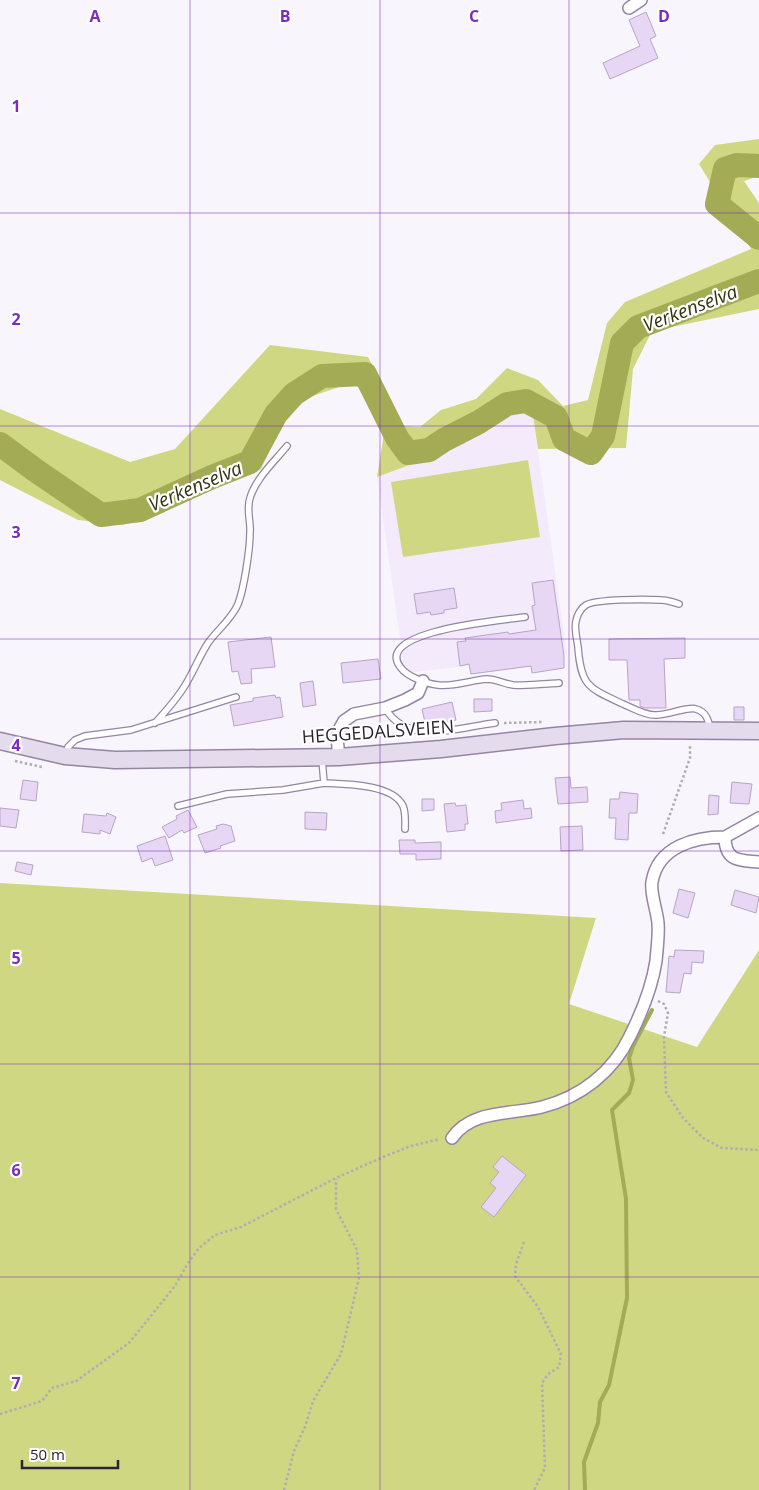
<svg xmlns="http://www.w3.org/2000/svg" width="759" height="1490" viewBox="0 0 759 1490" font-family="'Open Sans',sans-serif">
<rect width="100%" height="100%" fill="#f9f5fc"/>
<path fill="#f3eafb" d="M505,401l27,8 35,246 -162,18 -28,-196 62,-23 45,-32z"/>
<path fill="#d0d783" d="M759,139v37l-15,5 15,22v106l-107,22 -19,38 -7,79 -88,1 -6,-40 -28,-8 -20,21 -45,32 -62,23 8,-50 -28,-46 -65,22 -31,66 -138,56 -45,-5 -78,-40v-71l130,53 45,-13 95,-104 98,12 34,69 18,1 21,-17 35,-11 31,-31 31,12 25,26 25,-6 19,-77 18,-21 126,-53 -52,-85 16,-19z
M528,460l12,77 -137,20 -12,-75z
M0,883l596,35 -27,86 128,43 62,-97v540h-759z"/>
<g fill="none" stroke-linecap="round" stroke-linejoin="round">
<path stroke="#a4ab55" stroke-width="4" d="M585,1490l-1,-28 14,-39 2,-21 9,-17 18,-87 -1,-99 -14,-89 17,-17 4,-13 -4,-22 4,-12 19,-36"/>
<path stroke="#a4ab55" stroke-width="24" d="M759,166l-22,-1 -12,4 -8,35 42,34
M0,444l35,26 66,45 39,-5 72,-33 38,-15 26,-48 18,-20 28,-18 43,-2 32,64 11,15 21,-3 15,-10 35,-18 28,-18 19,-3 30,16 8,22 27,14 12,-17 19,-93 16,-16 121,-46"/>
</g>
<path fill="#e7d7f5" stroke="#b6a5c5" d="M646,12l10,24 -6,3 8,19 -48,21 -7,-16 37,-17 -11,-26z
M553,580l11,76v12l-32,5 -1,-7 -60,8 -2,-10 -9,2 -3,-24 9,-1 -1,-3 43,-6 1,2 27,-4 -4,-24 3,-1 -3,-22z
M454,588l3,20 -13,2v3l-13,2 -1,-3 -13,2 -3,-20z
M271,637l4,30 -24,2 1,14 -11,1 -3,-13 -6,1 -4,-30z
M685,638v20l-21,1 2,49h-21l-5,-2v-6h-11l-2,-40h-18v-21z
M378,659l3,20 -38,4 -2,-20z
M313,681l3,24 -13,2 -3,-24z
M275,695l1,3 4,-1 3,20 -49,9 -4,-21 23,-4v-3z
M474,699h18v12l-18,1z
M452,702l4,18 -30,7 -4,-18z
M734,707h10v13h-10z
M570,777l1,11 16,-1 1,15 -30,2 -3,-26z
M23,780l15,2 -2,19 -16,-2z
M732,782l20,2 -3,20 -19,-1z
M620,792l18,2 -1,19h-8l-1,27 -13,-1 1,-21h-7l1,-19h9z
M709,795l10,1 -1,18 -10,1z
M422,799h12v11l-12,1z
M523,800l1,9 7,-1 1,10 -36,5 -1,-12 7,-1 -1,-7z
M455,803l1,3 10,-1 2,19h-3v6l-18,2 -3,-28z
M0,808l19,2 -3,18 -16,-2z
M188,810l9,17 -13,6 -2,-3 -13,8 -7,-11 15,-8 -1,-3z
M305,812l22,1 -1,17 -21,-1z
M107,813l9,4 -6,17 -10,-4v4l-18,-2 2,-18 22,2z
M223,824l8,2 4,15 -15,5 1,2 -16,5 -7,-18 19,-6 -1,-3z
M582,826l1,24 -22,1 -1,-24z
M165,836l8,24 -18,6 -3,-8 -10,4 -5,-16z
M399,840h16v3l26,-1v17l-25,1v-6h-16z
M17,862l16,3 -2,10 -16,-4z
M679,889l16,4 -7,25 -15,-5z
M735,890l24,7 -3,16 -25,-8z
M675,950l29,1 -1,12 -11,-1 -1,12 -7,-1 -4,20 -14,-1 3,-36 5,1z
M502,1156l24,19 -32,42 -13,-10 15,-19 -6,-5 9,-11 -6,-5z"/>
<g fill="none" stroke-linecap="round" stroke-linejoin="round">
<defs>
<path id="lane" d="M679,604c-6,-2 -12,-4 -18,-4 -13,-1 -66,-1 -75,5 -5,3 -9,10 -10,16 -2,7 1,18 2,26 3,40 11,41 45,57 10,4 21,11 32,11 11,1 33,-9 41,-6 10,3 12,10 14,19
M525,617c-18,3 -155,13 -124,51 7,9 26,16 37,17 16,2 33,-5 49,-6 9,0 18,5 26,6 15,1 31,-1 46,-2
M385,708c23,39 74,19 110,15
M155,723c11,-12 21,-23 29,-36 9,-14 15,-30 24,-44 9,-13 24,-24 30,-39 6,-15 12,-55 12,-72 1,-10 -4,-23 0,-34 6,-20 24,-36 37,-52
M66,754l2,-7 7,-7 10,-4 46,-6 105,-33
M324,783c21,1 69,1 79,23 3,7 2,16 2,23
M178,806l49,-12 56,-4 41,-7 -2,-24"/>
<path id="street" d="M629,8l12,-8
M339,757l-2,-19 2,-8 5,-9 10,-7 31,-6 20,-8 13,-7 5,-12
M759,818l-34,19c0,25 15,23 34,25
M452,1138c20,-29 59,-23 90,-31 39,-10 71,-35 88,-71 12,-24 22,-49 26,-75 1,-12 3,-26 2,-38 -1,-12 -8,-30 -6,-41 6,-36 43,-45 73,-45"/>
<path id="secondary" d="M0,741l65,15 50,4 224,-3 102,-8 114,-13 69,-6 135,1"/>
</defs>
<use href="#lane" stroke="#9585a4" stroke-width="8"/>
<use href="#street" stroke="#9585a4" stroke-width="14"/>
<use href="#secondary" stroke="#9585a4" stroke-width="19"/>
<path stroke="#b0acb4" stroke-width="2.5" stroke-dasharray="2.5 2.5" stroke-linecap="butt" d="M504,723l39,-1
M15,761l27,6
M663,834l27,-76v-13
M658,1001l6,3 4,9 -4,24 2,55 17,26 20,20 19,10 37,2
M524,1242l-8,22 -1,12 23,31 23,47 -2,13 -11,7 -6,9 3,85 -11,22
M0,1414l42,-13 10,-13 24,-7 53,-38 46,-57 13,-23 11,-15 16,-13 26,-8 95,-49 47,-21 28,-11 29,-7
M284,1490l10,-39 11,-24 8,-26 28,-47 18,-76 -2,-28 -21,-41v-30"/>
<use href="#lane" stroke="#fff" stroke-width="5.5"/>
<use href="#street" stroke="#fff" stroke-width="11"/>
<use href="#secondary" stroke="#e4dbec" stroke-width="16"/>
</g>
<path fill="none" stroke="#7b2cbf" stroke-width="1" stroke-opacity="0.55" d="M190,0v1490M380,0v1490M569,0v1490M0,213h759M0,426h759M0,639h759M0,851h759M0,1064h759M0,1277h759"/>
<g text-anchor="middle" stroke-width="4.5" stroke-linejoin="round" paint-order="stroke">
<g font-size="18" fill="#2a2430" stroke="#fff">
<text transform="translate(378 732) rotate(-4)" y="6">HEGGEDALSVEIEN</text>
</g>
<g font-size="19" font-style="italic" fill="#323510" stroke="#fff">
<text transform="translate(690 308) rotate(-21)" y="7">Verkenselva</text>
<text transform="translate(195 486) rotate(-23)" y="7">Verkenselva</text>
</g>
</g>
<g font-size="16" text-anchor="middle" font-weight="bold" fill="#7b2cbf" stroke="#fff" stroke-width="4.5" stroke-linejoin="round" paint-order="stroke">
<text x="95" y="22">A</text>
<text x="285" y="22">B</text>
<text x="474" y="22">C</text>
<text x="664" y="22">D</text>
<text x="16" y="112">1</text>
<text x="16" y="325">2</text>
<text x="16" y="538">3</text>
<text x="16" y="751">4</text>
<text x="16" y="964">5</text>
<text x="16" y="1176">6</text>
<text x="16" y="1389">7</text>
</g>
<path d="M22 1460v8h96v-8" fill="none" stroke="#2a2430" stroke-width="2.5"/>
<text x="30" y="1460" font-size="15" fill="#2a2430" stroke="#ffffff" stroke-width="4" paint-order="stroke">50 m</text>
</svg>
